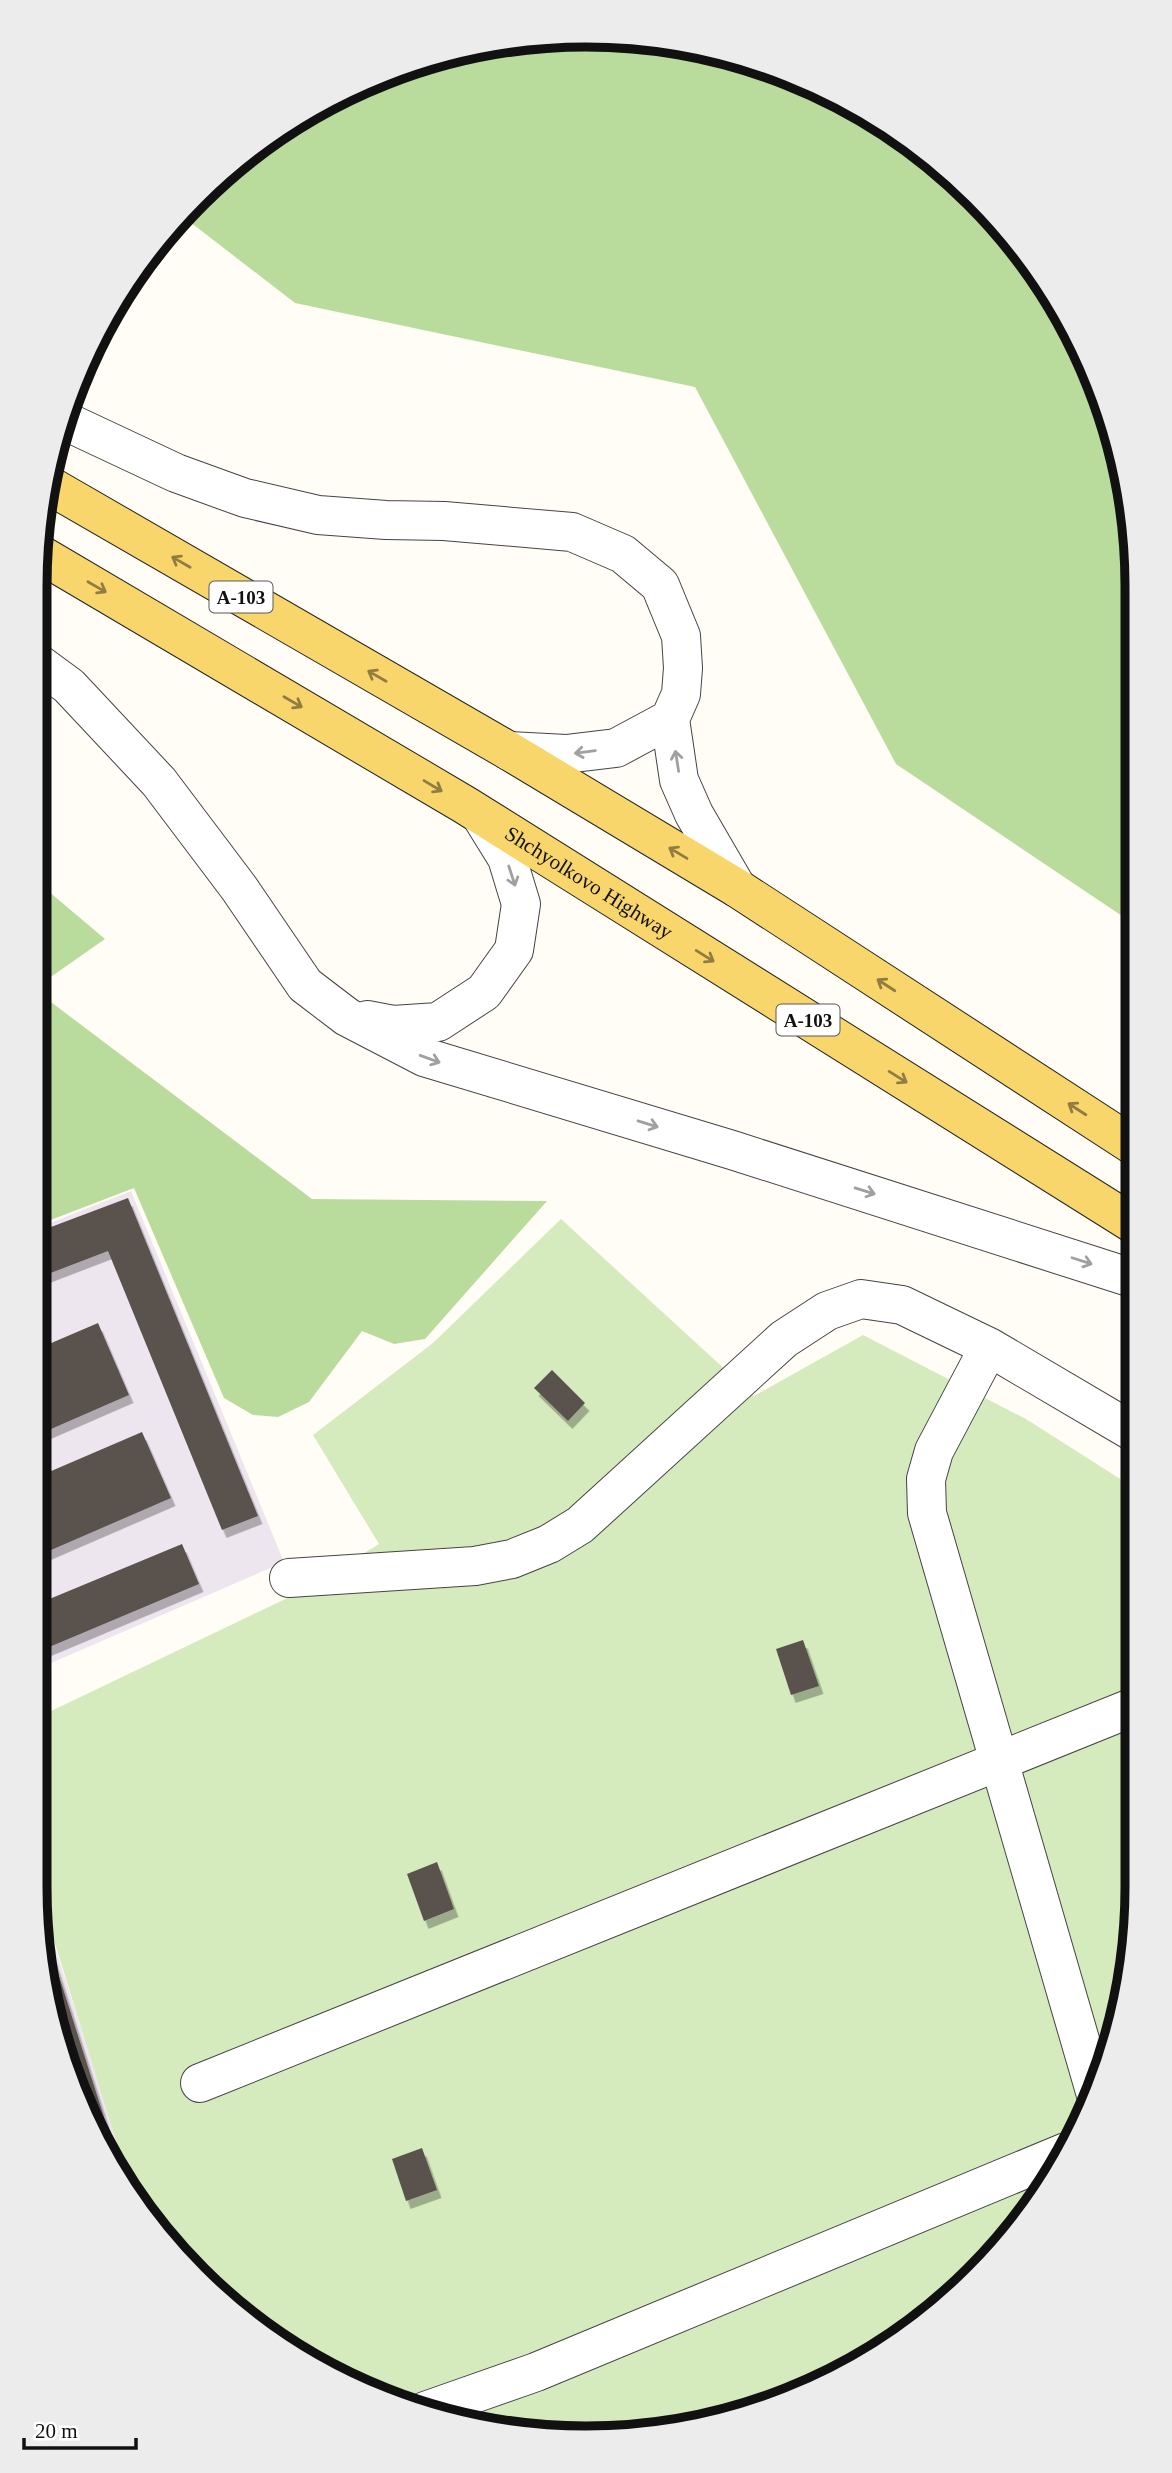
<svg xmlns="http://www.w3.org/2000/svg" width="1172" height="2473" viewBox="0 0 1172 2473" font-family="Georgia,serif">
<defs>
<filter id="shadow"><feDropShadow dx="4.5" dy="8" stdDeviation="0" flood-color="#0004"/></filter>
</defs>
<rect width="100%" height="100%" fill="#fffdf5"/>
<path fill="#eee6ef" d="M131,1191l153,371 -249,108v-441z
M35,1885l100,311 -71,-132z"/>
<path fill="#d5ebbd" d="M561,1219l193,177 109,-61 163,84 110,70 1,398 -11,108 -31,103 -51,95 -68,83 -146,105 -172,52 -180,-6 -103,-31 -95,-51 -131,-122 -18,-34 -96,-310v-151l12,-15 255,-122 77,-47 -66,-109 120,-92z"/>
<path fill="#b9dc9c" d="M586,35l108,11 103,31 125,72 101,102 72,124 37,139 2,410 -238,-160 -201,-377 -400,-84 -114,-88 16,-19 83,-68 96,-51 103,-31z
M35,880l70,59 -70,49z
M35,990l277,209 235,2 -122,138 -31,5 -32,-13 -53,71 -31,15 -25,-2 -29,-17 -90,-210 -99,38z"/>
<path fill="#5a524d" filter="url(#shadow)" d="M128,1198l130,318 -36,14 -114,-279 -73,28v-46z
M98,1323l31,72 -94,41v-86z
M552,1370l33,33 -17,18 -34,-33z
M142,1432l29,66 -136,59v-79z
M182,1544l17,40 -164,69v-48z
M803,1640l16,46 -28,9 -15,-46z
M437,1862l17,47 -30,12 -17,-47z
M43,1926l76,238 -1,1 -54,-101z
M422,2148l15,42 -31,11 -14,-42z"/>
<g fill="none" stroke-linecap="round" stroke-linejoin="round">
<defs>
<path id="minor" d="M63,420l113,53 69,25 73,17 68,5 58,1 128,11 51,22 37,31 21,51 2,32 -2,26 -11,25 9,61 15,34 43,74
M35,661l34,25 90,96 80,106 66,97 42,32 77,40 308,93 403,129
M509,751l57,3 50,-6 54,-29
M367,1020l26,5 45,-3 46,-30 30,-42 7,-46 -14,-46 -26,-42
M989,1347l-55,104 -8,28 1,34 169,582
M289,1578l186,-12 37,-7 37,-15 31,-19 204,-186 43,-28 34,-12 41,6 87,42 146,86
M200,2083l936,-377
M425,2411l111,-39 530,-220"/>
<g id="major">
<path d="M45,483l464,268 228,137 397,258"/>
<path id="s1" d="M38,553l427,252 670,420"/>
</g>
</defs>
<use href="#minor" stroke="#444" stroke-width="40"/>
<use href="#major" stroke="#222" stroke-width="40"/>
<use href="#minor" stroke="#fff" stroke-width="38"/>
<use href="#major" stroke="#f9d66b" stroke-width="38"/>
</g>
<defs><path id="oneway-shaft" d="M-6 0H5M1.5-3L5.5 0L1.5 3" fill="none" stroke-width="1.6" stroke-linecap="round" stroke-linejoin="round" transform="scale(1.75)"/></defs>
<g stroke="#917d42">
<use href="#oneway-shaft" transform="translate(181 562) rotate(-150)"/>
<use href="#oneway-shaft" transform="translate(97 587) rotate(30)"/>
<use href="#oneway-shaft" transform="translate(377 676) rotate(-150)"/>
<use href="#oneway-shaft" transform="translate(293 702) rotate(30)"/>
<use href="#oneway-shaft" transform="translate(433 786) rotate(31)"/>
<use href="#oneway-shaft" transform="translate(678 853) rotate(-149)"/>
<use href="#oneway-shaft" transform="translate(705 956) rotate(32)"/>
<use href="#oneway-shaft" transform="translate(886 985) rotate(-147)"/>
<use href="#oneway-shaft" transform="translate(898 1077) rotate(32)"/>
<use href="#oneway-shaft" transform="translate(1077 1109) rotate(-147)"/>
</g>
<g stroke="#a0a0a0">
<use href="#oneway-shaft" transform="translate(585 752) rotate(172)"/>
<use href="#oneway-shaft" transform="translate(677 761) rotate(-99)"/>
<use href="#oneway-shaft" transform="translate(512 876) rotate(72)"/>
<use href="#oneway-shaft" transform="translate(430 1059) rotate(20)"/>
<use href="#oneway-shaft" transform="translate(648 1124) rotate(17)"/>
<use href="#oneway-shaft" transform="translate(865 1191) rotate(17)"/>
<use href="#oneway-shaft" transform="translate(1082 1261) rotate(18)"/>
</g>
<g text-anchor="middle" stroke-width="7" stroke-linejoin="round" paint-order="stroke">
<g fill="#fff" stroke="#585858" stroke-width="2">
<rect x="209.5" y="581.5" width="63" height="31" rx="5"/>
<rect x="776.5" y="1004.5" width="63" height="31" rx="5"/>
</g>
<g font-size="19" font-weight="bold" fill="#111">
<text x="241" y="604">А-103</text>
<text x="808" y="1027">А-103</text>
</g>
<g font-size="21" fill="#111" stroke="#fff">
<text dy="7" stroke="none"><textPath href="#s1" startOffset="642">Shchyolkovo Highway</textPath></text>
</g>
</g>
<path d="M0 0H1172V2473H0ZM586 47H586A539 539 0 0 1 1125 586V1887A539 539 0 0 1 586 2426H586A539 539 0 0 1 47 1887V586A539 539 0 0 1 586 47Z" fill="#ececec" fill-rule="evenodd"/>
<path fill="none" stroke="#111" stroke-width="9" d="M586 47H586A539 539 0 0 1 1125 586V1887A539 539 0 0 1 586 2426H586A539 539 0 0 1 47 1887V586A539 539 0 0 1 586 47Z"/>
<path d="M24 2438v10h112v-10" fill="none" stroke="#111111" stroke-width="3.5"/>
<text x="35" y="2438" font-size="21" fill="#111111" stroke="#ffffff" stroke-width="5" paint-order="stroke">20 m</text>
</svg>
